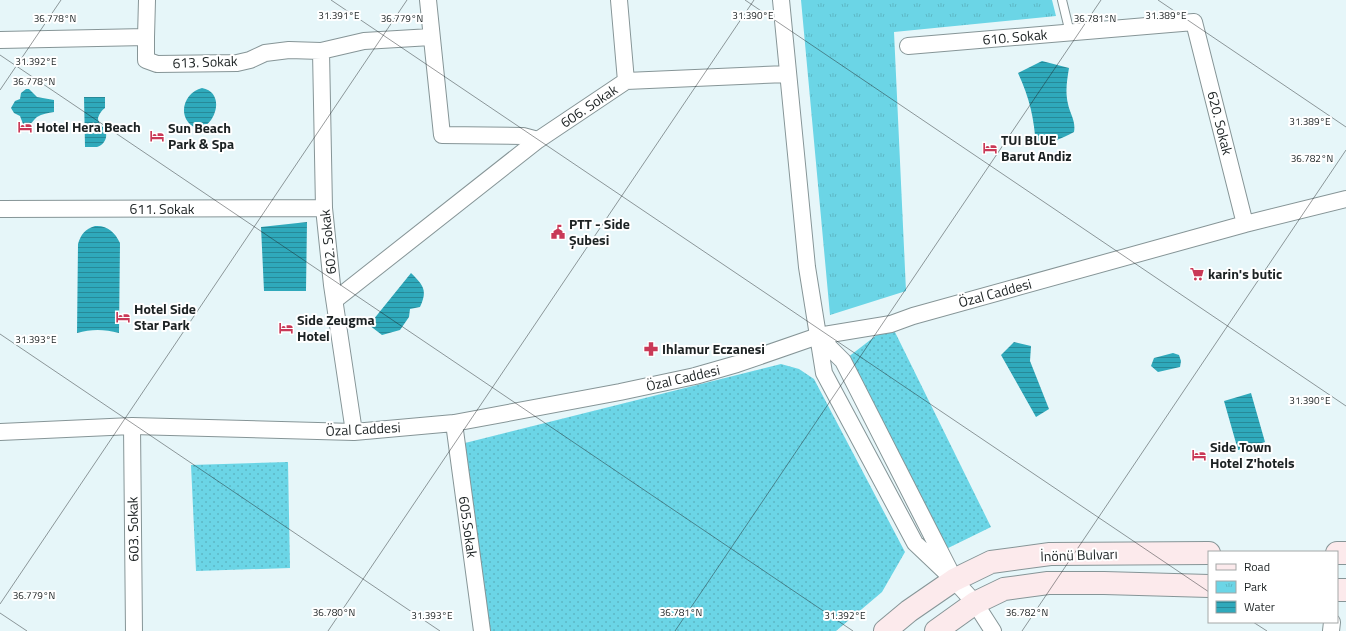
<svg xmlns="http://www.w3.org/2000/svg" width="1346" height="631" viewBox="0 0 1346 631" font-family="'Titillium Web',sans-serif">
<defs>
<pattern id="grass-dots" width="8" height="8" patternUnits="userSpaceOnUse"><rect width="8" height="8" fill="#6bd5e6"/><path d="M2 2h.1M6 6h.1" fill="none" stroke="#5cb7c5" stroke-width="1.8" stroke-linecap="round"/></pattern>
<pattern id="park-tufts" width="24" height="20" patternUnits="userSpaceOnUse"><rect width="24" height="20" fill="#6bd5e6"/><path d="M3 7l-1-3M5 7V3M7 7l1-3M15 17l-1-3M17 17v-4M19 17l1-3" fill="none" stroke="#5cb7c5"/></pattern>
<pattern id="water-rules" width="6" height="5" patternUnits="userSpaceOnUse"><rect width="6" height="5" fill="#2fa9bb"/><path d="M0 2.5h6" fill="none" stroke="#278998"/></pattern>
</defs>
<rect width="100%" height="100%" fill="#e6f6f9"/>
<path fill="url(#grass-dots)" d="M891,324l100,203 -51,25 -97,-191z
M781,364l18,5 15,10 91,173 -23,40 -46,39h-348l-23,-188z
M288,462l2,106 -94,3 -5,-106z"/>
<path fill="url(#park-tufts)" d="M801,0h251l4,16 -162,16 12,259 -76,24z"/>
<path fill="url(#water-rules)" d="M1042,61l27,7c-2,12 -4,24 -1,36 2,10 8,17 6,28 -13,7 -24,11 -38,14 -2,-28 -6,-47 -18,-73z
M202,88c31,6 4,57 -14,34 -10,-13 0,-31 14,-34z
M26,89h3l8,8 17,3v12c-6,1 -12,2 -17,5 -4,3 -5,7 -10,9l-4,-2 -3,-8 -6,-3 -3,-5 4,-7 5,-2 1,-6z
M84,97h21v11c-3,2 -6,6 -7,10 0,5 4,7 6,11 5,6 1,16 -7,18 -4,0 -8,0 -12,0z
M307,222l-1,69h-42l-3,-64z
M95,226c12,-1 20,6 25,17l-1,90c-15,-4 -28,-4 -42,0l1,-89c3,-10 7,-15 17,-18z
M411,273c12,12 17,17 9,34l-10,2 -1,8 -9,13 -18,5 -13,-10z
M1014,342l17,4 -1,15 19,48 -13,8 -35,-62z
M1173,353l6,2 2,6 -1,6 -22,5 -7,-6 3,-8z
M1251,393l14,49 -27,8 -14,-49z"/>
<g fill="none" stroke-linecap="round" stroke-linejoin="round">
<defs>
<path id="service" d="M1062,0l8,33"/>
<path id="minor" d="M428,0l14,135 81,1 15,4 88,-59 161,-7
M619,0l7,81
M781,0l26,267 17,106 91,170 39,37 21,23 18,28
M146,37l1,-37
M0,40l146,-3v23l11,4 80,-1 13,-3 15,-7 24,-3 32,1 43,-10 67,-4
M908,46l286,-24 51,202
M321,51l3,157 8,77 22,147
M0,209l324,-1
M335,300l203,-160
M818,336l25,25 106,208
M454,423l28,208
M132,426l2,205
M0,432l132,-6 222,6 100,-9 166,-31 75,-16 42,-12 81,-28 73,-12 22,-8 332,-92 101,-25
M1331,631l1,-9"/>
<path id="secondary" d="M1337,553h9
M1337,590h9
M885,631l24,-20 45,-31 37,-18 59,-8 159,-1
M936,631l39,-28 29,-14 44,-6h56l105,3"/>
</defs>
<use href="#service" stroke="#869597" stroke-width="10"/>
<use href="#minor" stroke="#869597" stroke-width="18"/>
<use href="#secondary" stroke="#869597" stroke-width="24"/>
<use href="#service" stroke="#fff" stroke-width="8"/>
<use href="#minor" stroke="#fff" stroke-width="16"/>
<use href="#secondary" stroke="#fceaec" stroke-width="22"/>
</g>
<path fill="none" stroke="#1c2223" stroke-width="1" stroke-opacity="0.45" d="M331,0l878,592M745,0l601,406M1158,0l188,127M0,55l853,576M0,90l61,-90M0,334l440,297M0,604l407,-604M0,613l27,18M1253,622l14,9M328,631l426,-631M675,631l426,-631M1022,631l324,-481"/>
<defs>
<symbol id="hotel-bare" viewBox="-9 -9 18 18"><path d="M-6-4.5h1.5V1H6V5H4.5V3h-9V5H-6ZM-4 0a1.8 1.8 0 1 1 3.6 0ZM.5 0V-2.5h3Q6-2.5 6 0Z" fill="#c93957" stroke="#fff" stroke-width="2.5" paint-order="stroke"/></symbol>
<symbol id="civic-bare" viewBox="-9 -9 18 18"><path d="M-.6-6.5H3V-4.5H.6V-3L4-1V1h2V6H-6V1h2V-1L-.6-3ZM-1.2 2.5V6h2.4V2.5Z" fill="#c93957" stroke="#fff" stroke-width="2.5" paint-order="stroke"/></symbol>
<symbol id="supermarket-bare" viewBox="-9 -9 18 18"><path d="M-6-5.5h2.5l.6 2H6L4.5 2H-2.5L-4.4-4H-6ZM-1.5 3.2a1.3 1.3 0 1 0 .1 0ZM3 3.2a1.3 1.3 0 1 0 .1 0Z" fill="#c93957" stroke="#fff" stroke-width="2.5" paint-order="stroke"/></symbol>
<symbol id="pharmacy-bare" viewBox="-9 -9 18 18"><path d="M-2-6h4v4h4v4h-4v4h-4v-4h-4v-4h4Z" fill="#c93957" stroke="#fff" stroke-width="2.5" paint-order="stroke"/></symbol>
</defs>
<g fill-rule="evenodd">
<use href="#hotel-bare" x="15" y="117" width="20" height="20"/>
<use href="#hotel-bare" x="147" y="126" width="20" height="20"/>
<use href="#hotel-bare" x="980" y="138" width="20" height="20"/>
<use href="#civic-bare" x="548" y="222" width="20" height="20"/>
<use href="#supermarket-bare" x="1187" y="264" width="20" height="20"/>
<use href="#hotel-bare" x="113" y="307" width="20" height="20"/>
<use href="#hotel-bare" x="276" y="318" width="20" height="20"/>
<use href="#pharmacy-bare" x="641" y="339" width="20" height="20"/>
<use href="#hotel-bare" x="1189" y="445" width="20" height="20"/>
</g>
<g text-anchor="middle" stroke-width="4" stroke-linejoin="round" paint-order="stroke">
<g font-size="14" fill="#1c2223" stroke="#fff">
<text transform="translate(1015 37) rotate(-5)" y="5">610. Sokak</text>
<text transform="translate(205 62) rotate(-2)" y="5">613. Sokak</text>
<text transform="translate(589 106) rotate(-34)" y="5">606. Sokak</text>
<text transform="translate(1220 123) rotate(76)" y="5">620. Sokak</text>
<text x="162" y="214">611. Sokak</text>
<text transform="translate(328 242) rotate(-96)" y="5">602. Sokak</text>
<text transform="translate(995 293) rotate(-15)" y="5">Özal Caddesi</text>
<text transform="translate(683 378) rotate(-13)" y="5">Özal Caddesi</text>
<text transform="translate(363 429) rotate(-3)" y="5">Özal Caddesi</text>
<text transform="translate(468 527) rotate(82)" y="5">605.Sokak</text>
<text transform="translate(133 529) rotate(-91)" y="5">603. Sokak</text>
<text transform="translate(1079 555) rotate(-2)" y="5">İnönü Bulvarı</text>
</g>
<g font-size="14" font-weight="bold" fill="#1c2223" stroke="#fff" text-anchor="start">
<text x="36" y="132">Hotel Hera Beach</text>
<text x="168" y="133">Sun Beach<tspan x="168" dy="16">Park &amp; Spa</tspan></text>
<text x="1001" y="145">TUI BLUE<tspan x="1001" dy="16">Barut Andiz</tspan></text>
<text x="569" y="229">PTT - Side<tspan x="569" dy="16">Şubesi</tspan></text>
<text x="1208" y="279">karin's butic</text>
<text x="134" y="314">Hotel Side<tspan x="134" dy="16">Star Park</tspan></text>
<text x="297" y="325">Side Zeugma<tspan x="297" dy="16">Hotel</tspan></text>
<text x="662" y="354">Ihlamur Eczanesi</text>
<text x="1210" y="452">Side Town<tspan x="1210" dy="16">Hotel Z'hotels</tspan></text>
</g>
</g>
<g font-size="10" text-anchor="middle" fill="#1c2223" stroke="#fff" stroke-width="4" stroke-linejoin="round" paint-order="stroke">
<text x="339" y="19">31.391°E</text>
<text x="1166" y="19">31.389°E</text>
<text x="753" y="19">31.390°E</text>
<text x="55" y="22">36.778°N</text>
<text x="402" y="22">36.779°N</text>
<text x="1095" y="22">36.781°N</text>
<text x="36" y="65">31.392°E</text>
<text x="34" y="85">36.778°N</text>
<text x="1310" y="125">31.389°E</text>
<text x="1312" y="162">36.782°N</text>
<text x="36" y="343">31.393°E</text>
<text x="1310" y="404">31.390°E</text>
<text x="34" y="599">36.779°N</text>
<text x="334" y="616">36.780°N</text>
<text x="681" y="616">36.781°N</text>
<text x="1027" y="616">36.782°N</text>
<text x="432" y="619">31.393°E</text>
<text x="845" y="619">31.392°E</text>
</g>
<rect x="1208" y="551" width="130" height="72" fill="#ffffff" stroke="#a4a7a7"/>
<rect x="1216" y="564" width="20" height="6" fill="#fceaec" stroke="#a4a7a7"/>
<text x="1244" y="571" font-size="12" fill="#1c2223">Road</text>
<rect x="1216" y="581" width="20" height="12" fill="url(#park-tufts)" stroke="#a4a7a7"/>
<text x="1244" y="591" font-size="12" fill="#1c2223">Park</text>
<rect x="1216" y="601" width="20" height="12" fill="url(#water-rules)" stroke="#a4a7a7"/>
<text x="1244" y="611" font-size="12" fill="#1c2223">Water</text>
</svg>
